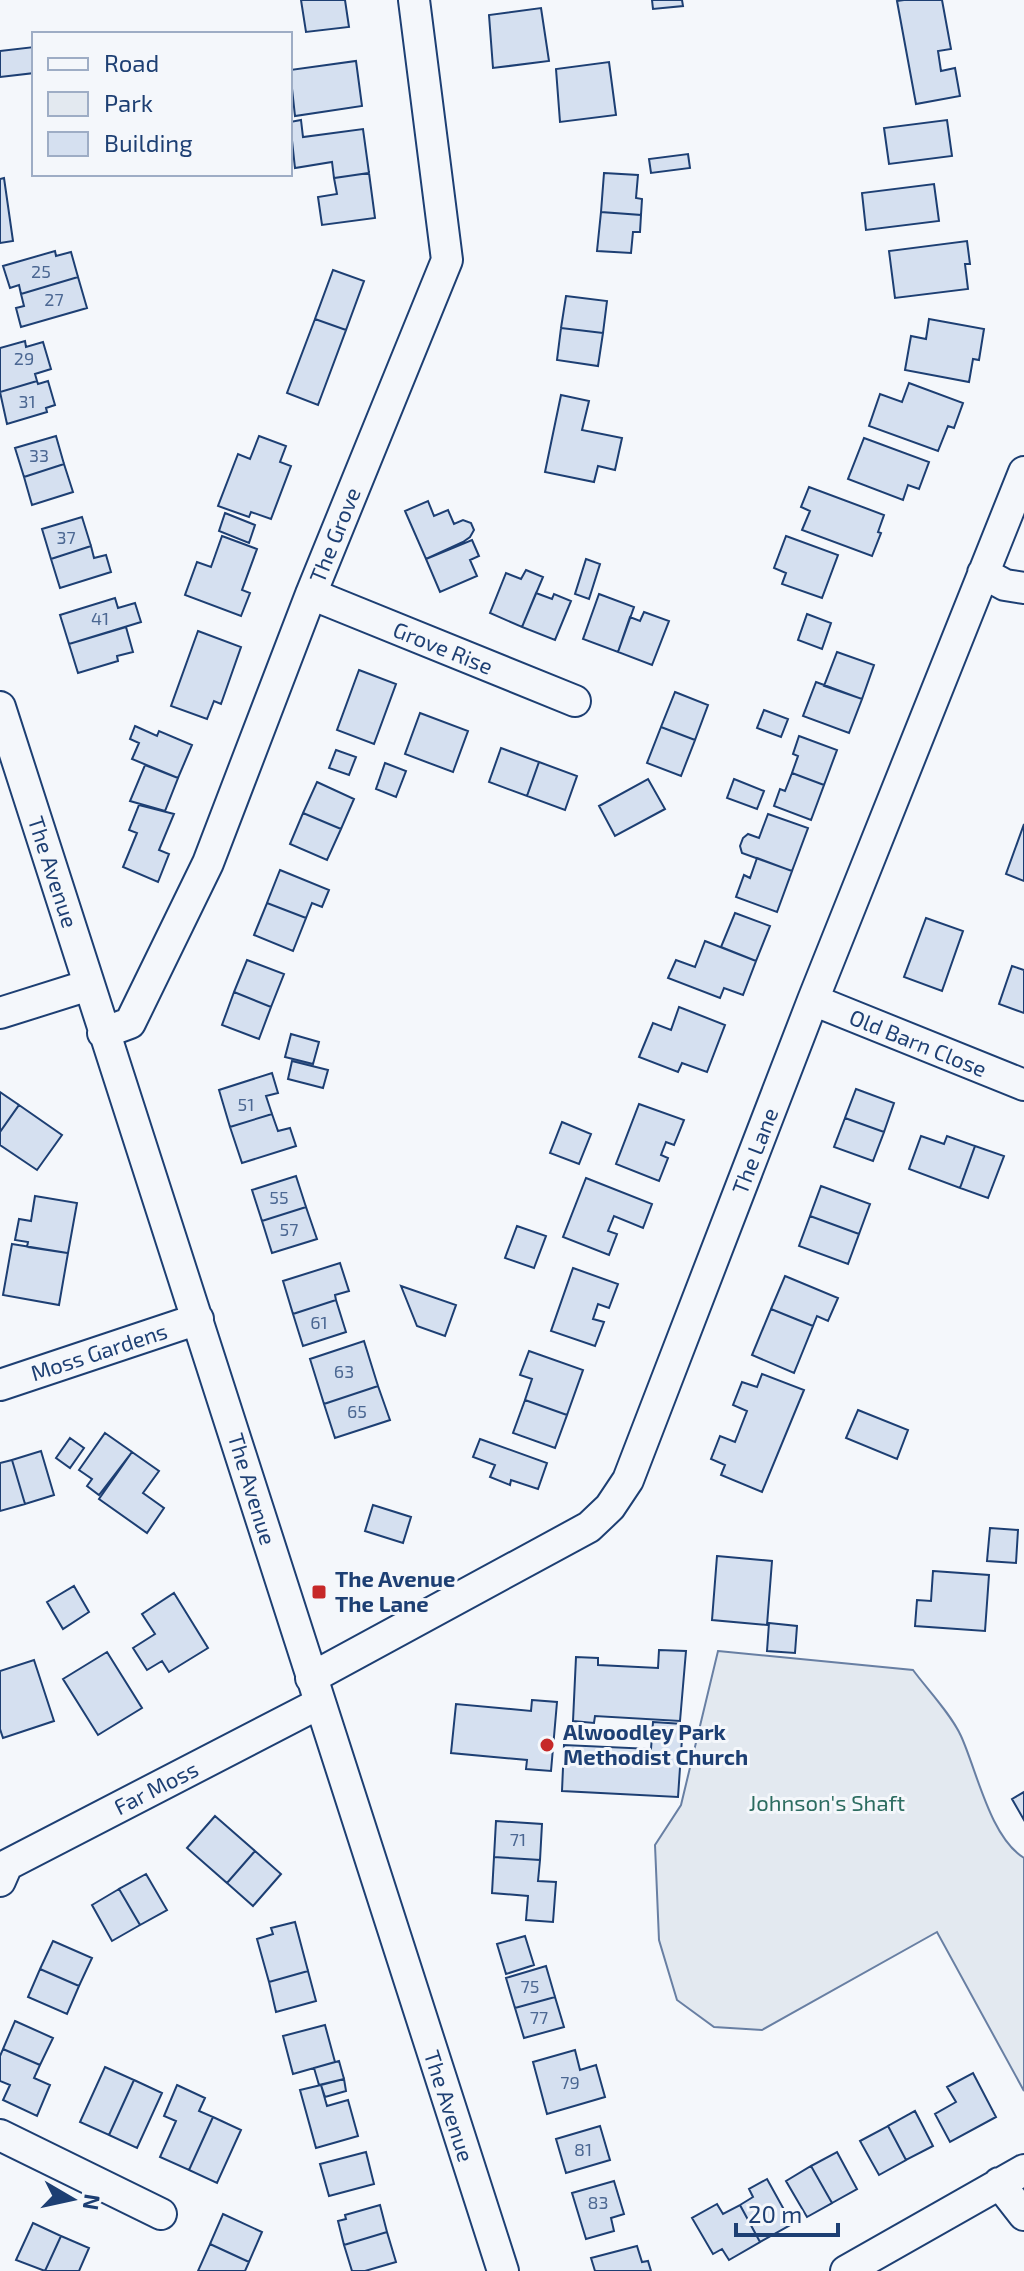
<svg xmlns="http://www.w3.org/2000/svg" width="1024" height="2271" viewBox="0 0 1024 2271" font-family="'Exo 2',sans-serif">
<rect width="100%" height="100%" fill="#f4f7fb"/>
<path fill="#e3e9f0" stroke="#687fa3" stroke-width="2" d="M718,1651l195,19c14,19 38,44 48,66 16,35 29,101 63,122v233l-87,-159 -175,98 -48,-3 -37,-27 -18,-60 -4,-95 26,-40z"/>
<path fill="#d5e0f0" stroke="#1d3f73" stroke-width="2" d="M301,0h44l4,27 -43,5z
M652,0h30l1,6 -30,3z
M904,0h38l9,49 -13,2 3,20 14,-3 5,28 -44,8 -19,-103z
M541,8l8,53 -56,7 -4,-53z
M34,47v26l-34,4v-26z
M356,61l6,45 -67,10 -5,-46z
M609,62l7,53 -56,7 -4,-53z
M301,120l2,17 60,-8 6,44 -35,5 -2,-16 -37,6 -5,-46z
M947,120l5,36 -63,8 -5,-36z
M688,154l2,14 -39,5 -2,-14z
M369,173l6,45 -53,7 -4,-28 19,-3 -3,-16z
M604,173l34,2 -2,23 6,1 -1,16 -40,-3z
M4,178l9,63 -13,2v-64z
M934,184l5,37 -73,9 -4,-37z
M601,212l40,3 -1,17h-7l-2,21 -34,-2z
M967,241l3,23h-5l3,25 -73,9 -6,-47z
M55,251l1,5 15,-4 7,25 -57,17 -2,-9 -9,3 -7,-22z
M333,270l31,11 -18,49 -31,-11z
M78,277l9,31 -66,19 -5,-19 8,-2 -3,-12z
M566,296l41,5 -4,32 -42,-5z
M315,319l31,11 -28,75 -31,-12z
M929,319l55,10 -5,31 -6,-1 -4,23 -64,-12 6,-34 15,3z
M561,328l42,5 -5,33 -41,-6z
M25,341l1,6 17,-5 8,27 -16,5 2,7 -37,11v-44z
M37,381l1,3 10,-3 7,24 -9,3 1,4 -40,12 -7,-32z
M909,383l54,20 -9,25 -6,-2 -10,25 -69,-25 11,-32 22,8z
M561,395l28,6 -7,29 40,8 -7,32 -17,-4 -4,16 -49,-10z
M56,436l8,28 -40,13 -9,-29z
M259,436l27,10 -6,16 11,4 -20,53 -20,-7 -2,5 -31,-11 20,-52 12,5z
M864,438l65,24 -10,27 -11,-4 -5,15 -55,-21z
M64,464l9,28 -41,13 -8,-28z
M809,487l75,28 -6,17 3,1 -9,23 -70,-26 8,-19 -9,-4z
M428,501l6,15 14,-6 6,14 9,-4 8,3 3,7 -4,7 -7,5 -37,17 -21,-48z
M225,513l30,12 -6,18 -30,-12z
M82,517l9,29 -40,13 -9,-30z
M222,536l35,13 -15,41 8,3 -9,23 -56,-21 12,-33 14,5z
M786,536l52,19 -16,43 -40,-14 4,-11 -12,-5z
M472,540l7,16 -9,4 7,16 -37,16 -14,-33z
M91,546l3,12 12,-3 5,17 -51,16 -9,-29z
M586,559l14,5 -11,35 -14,-5z
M526,570l17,7 -21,50 -32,-14 16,-40 15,6z
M536,593l16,6 2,-5 17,7 -16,39 -33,-13z
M599,594l35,13 -16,45 -35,-13z
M115,598l3,10 17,-5 6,19 -72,22 -9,-29z
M644,612l25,9 -17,44 -34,-13 12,-35 10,4z
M807,614l24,9 -9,26 -24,-9z
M126,627l7,25 -16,4 1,5 -40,12 -9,-29z
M198,631l43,16 -20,57 -7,-3 -7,18 -36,-13z
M837,652l37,13 -12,34 -38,-13z
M359,670l37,14 -22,60 -37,-14z
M816,682l46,17 -13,34 -46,-17z
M675,692l33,13 -13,35 -34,-13z
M764,710l24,9 -7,18 -24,-9z
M420,713l48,18 -15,41 -48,-18z
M135,726l22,10 2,-5 33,14 -14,33 -46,-19 7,-16 -9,-4z
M661,727l34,13 -14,36 -34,-13z
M799,736l38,14 -13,35 -32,-12 6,-17 -5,-2z
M501,748l38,14 -12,34 -38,-14z
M336,750l20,7 -7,18 -20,-7z
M539,762l38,14 -12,34 -38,-14z
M385,763l21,8 -10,26 -20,-8z
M145,765l33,13 -13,33 -35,-10z
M792,773l32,12 -13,35 -37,-14 6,-17 5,2z
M648,779l17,30 -50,27 -16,-30z
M734,779l30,12 -7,18 -30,-11z
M317,782l37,17 -13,30 -38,-16z
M139,805l35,9 -15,36 10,4 -11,28 -35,-15 14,-34 -8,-3z
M303,813l38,16 -14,31 -37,-16z
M768,814l40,14 -16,43 -50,-18 -2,-7 3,-8 5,-4 11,4z
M1024,824v57l-18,-7z
M757,858l35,13 -15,41 -41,-15 8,-22 6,3z
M280,870l49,20 -7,17 -10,-4 -6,15 -39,-15z
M267,903l39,15 -13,33 -39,-16z
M735,913l35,13 -14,35 -35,-14z
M926,918l37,13 -21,60 -38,-14z
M705,941l51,20 -13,34 -19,-7 -4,10 -52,-20 8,-18 19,7z
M247,960l37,14 -13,33 -37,-15z
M1012,966l12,4v43l-25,-9z
M234,992l37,15 -12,32 -37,-14z
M679,1007l46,18 -18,47 -25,-9 -4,9 -39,-15 14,-34 18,7z
M291,1034l28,8 -6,22 -28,-7z
M292,1061l36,9 -5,18 -35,-9z
M272,1073l6,20 -12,3 6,18 -42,13 -11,-37z
M856,1089l38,14 -10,29 -39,-14z
M0,1092l19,13 -19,27z
M639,1104l45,16 -10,25 -8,-3 -5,13 7,3 -9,23 -43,-17z
M19,1105l43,30 -25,35 -37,-25v-13z
M272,1114l6,17 12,-3 6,18 -54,17 -12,-36z
M845,1118l39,14 -11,29 -39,-14z
M562,1122l29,12 -12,30 -29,-11z
M921,1136l23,8 3,-8 28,10 -15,42 -51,-19z
M975,1146l29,10 -16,42 -28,-10z
M296,1176l10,31 -44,14 -10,-31z
M586,1178l66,26 -9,24 -29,-12 -6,15 9,3 -8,21 -46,-18z
M821,1186l49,18 -11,30 -49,-18z
M35,1196l42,7 -9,50 -41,-6 1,-5 -13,-2 4,-21 12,2z
M306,1207l11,32 -45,14 -10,-32z
M810,1216l49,18 -11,30 -49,-18z
M517,1226l29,10 -12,32 -29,-10z
M12,1244l56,9 -9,52 -56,-10z
M340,1263l9,28 -14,4 1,5 -43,14 -10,-33z
M573,1268l45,16 -9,24 -11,-4 -5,15 11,3 -9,24 -44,-15z
M785,1276l53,22 -10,23 -11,-5 -4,10 -42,-17z
M401,1286l55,19 -11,31 -28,-10z
M336,1300l10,32 -43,14 -10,-32z
M771,1309l42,17 -19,47 -42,-18z
M364,1341l14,45 -54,18 -14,-45z
M529,1351l54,19 -16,45 -42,-15 7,-21 -12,-4z
M762,1374l42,16 -42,102 -41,-17 4,-10 -14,-6 9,-23 15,6 12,-31 -14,-6 9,-23 15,5z
M378,1386l12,34 -55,18 -11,-34z
M525,1400l42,15 -12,33 -42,-15z
M858,1410l50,20 -11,29 -51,-21z
M105,1433l27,19 -33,43 -12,-9 5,-7 -13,-9z
M70,1438l14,10 -14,20 -14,-10z
M480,1439l67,24 -9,26 -27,-9 -1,5 -20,-8 5,-12 -22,-8z
M41,1451l13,44 -29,9 -13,-44z
M132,1452l27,19 -16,22 21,15 -17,25 -48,-34z
M12,1460l13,44 -25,7v-48z
M373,1505l38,12 -8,26 -38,-12z
M990,1528l28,2 -2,33 -29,-2z
M717,1556l55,5 -5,64 -55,-5z
M933,1571l56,4 -4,56 -70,-5 2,-26 14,1z
M74,1586l15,26 -26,17 -16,-27z
M174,1593l34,55 -39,24 -7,-11 -15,9 -14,-22 22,-14 -13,-20z
M769,1623l28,3 -2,27 -28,-2z
M659,1650l27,1 -6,70 -85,-5 -1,7 -21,-2 3,-64 22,1v7l60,3z
M107,1652l35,56 -44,27 -35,-56z
M34,1660l20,61 -51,17 -3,-9v-58z
M532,1700l25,2 -6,69 -25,-2 1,-9 -76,-7 5,-49 75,7z
M653,1722l30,2 -5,73 -116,-6 2,-46 87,4z
M1024,1792v28l-12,-21z
M215,1816l40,35 -28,32 -40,-35z
M496,1821l46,3 -2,36 -46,-3z
M255,1851l26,23 -28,32 -26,-23z
M494,1857l46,3 -2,21 18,1 -3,40 -27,-2 2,-24 -36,-3z
M146,1874l21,36 -27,15 -21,-36z
M119,1889l21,36 -28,16 -20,-36z
M295,1922l13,49 -39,11 -12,-43 16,-5 -2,-6z
M525,1936l9,29 -28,9 -9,-30z
M53,1941l39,17 -13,28 -39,-17z
M546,1966l9,31 -40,11 -9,-30z
M40,1969l39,17 -12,28 -39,-17z
M308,1971l8,30 -40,11 -7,-30z
M555,1997l9,30 -40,11 -9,-30z
M15,2021l38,17 -13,27 -37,-16z
M325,2025l10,37 -42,12 -10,-38z
M3,2049l37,16 -6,13 16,7 -13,31 -34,-16 7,-15 -10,-4v-25z
M575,2050l5,20 16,-5 9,32 -58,17 -14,-52z
M339,2061l5,18 -25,6 -5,-17z
M105,2067l29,13 -25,55 -29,-13z
M973,2073l23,44 -46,25 -15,-28 21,-12 -9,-15z
M344,2079l2,12 -21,6 -4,-12z
M134,2080l28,13 -25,55 -28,-13z
M177,2085l28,13 -6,13 14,6 -24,53 -29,-13 16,-36 -12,-5z
M321,2085l6,21 21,-6 10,36 -42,12 -16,-58z
M915,2111l18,35 -27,14 -18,-34z
M213,2117l28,13 -24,53 -28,-13z
M600,2126l10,34 -44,13 -10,-34z
M888,2126l18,34 -27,15 -19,-34z
M366,2152l8,32 -45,12 -9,-32z
M837,2152l20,37 -25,14 -21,-37z
M811,2166l21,37 -25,14 -21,-36z
M767,2179l25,45 -32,18 -20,-37 13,-8 -4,-8z
M614,2181l10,33 -13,4 3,13 -28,8 -14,-46z
M717,2204l6,10 17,-9 20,37 -31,18 -7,-11 -9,5 -21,-36z
M380,2205l7,27 -43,13 -6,-24 8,-2 -1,-4z
M223,2214l39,18 -13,30 -39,-18z
M33,2223l28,13 -16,35 -29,-11z
M387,2232l9,30 -31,9h-13l-8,-26z
M61,2236l28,12 -10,23h-34z
M210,2244l39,18 -4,9h-47z
M637,2246l5,16 6,-1 3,10h-56l-4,-13z"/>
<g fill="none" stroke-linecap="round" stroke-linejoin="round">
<defs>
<path id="street" d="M983,573l22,12 19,3
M311,594l264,107
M0,707l503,1564
M813,1000l211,85
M0,1013l89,-28
M103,1033l27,-10 78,-160 103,-269 136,-334 -33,-260
M0,1385l198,-66
M311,1678l278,-151 21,-20 18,-27 185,-480 211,-528
M0,1881l7,-16 313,-162
M0,2135l161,79
M999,2183l25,32
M846,2271l178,-101"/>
</defs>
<use href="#street" stroke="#1d3f73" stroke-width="34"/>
<use href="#street" stroke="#f4f7fb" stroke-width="30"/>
</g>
<g fill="#c62828" stroke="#f4f7fb" stroke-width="3">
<rect x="311" y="1584" width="16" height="16" rx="4"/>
<circle cx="547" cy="1745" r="8"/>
</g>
<g text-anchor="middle" stroke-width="6" stroke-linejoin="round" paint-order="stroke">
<g font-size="18" fill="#4b6792">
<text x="41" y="278">25</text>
<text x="54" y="306">27</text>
<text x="24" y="365">29</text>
<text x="27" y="408">31</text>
<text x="39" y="462">33</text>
<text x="66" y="544">37</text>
<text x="100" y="625">41</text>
<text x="246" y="1111">51</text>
<text x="279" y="1204">55</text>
<text x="289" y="1236">57</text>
<text x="319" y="1329">61</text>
<text x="344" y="1378">63</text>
<text x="357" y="1418">65</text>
<text x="518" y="1846">71</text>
<text x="530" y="1993">75</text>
<text x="539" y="2024">77</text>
<text x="570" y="2089">79</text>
<text x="583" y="2156">81</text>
<text x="598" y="2209">83</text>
</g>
<g font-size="22" fill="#1d3f73" stroke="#f4f7fb">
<text transform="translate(335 535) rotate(-68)" y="8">The Grove</text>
<text transform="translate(443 648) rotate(22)" y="8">Grove Rise</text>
<text transform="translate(53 872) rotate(72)" y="8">The Avenue</text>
<text transform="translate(918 1043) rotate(22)" y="8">Old Barn Close</text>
<text transform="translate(755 1151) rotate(-69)" y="8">The Lane</text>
<text transform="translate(99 1352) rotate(-18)" y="8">Moss Gardens</text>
<text transform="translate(252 1489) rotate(73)" y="8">The Avenue</text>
<text transform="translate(156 1788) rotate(-27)" y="8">Far Moss</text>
<text transform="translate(449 2106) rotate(72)" y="8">The Avenue</text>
</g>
<g font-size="22" font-weight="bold" fill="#1d3f73" stroke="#f4f7fb" text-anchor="start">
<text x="335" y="1587">The Avenue<tspan x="335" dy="25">The Lane</tspan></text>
<text x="563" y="1740">Alwoodley Park<tspan x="563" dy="25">Methodist Church</tspan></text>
</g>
<g font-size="22" fill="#2c6c60" stroke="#f4f7fb">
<text x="827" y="1811">Johnson's Shaft</text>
</g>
</g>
<rect x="32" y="32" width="260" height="144" fill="#f4f7fb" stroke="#9eadc5" stroke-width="2"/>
<rect x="48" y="58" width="40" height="12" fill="#f4f7fb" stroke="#9eadc5" stroke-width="2"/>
<text x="104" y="72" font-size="24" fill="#1d3f73">Road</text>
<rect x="48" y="92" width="40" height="24" fill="#e3e9f0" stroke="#9eadc5" stroke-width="2"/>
<text x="104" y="112" font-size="24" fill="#1d3f73">Park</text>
<rect x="48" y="132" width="40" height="24" fill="#d5e0f0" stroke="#9eadc5" stroke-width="2"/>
<text x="104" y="152" font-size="24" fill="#1d3f73">Building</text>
<g transform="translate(72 2199) rotate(99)" stroke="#f4f7fb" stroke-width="6" paint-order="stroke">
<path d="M0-6L14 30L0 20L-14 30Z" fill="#1d3f73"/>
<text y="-12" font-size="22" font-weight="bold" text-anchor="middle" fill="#1d3f73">N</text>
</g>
<path d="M736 2223v12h102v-12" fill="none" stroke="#1d3f73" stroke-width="4"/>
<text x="748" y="2223" font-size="24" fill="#1d3f73" stroke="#f4f7fb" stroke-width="6" paint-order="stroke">20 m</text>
</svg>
